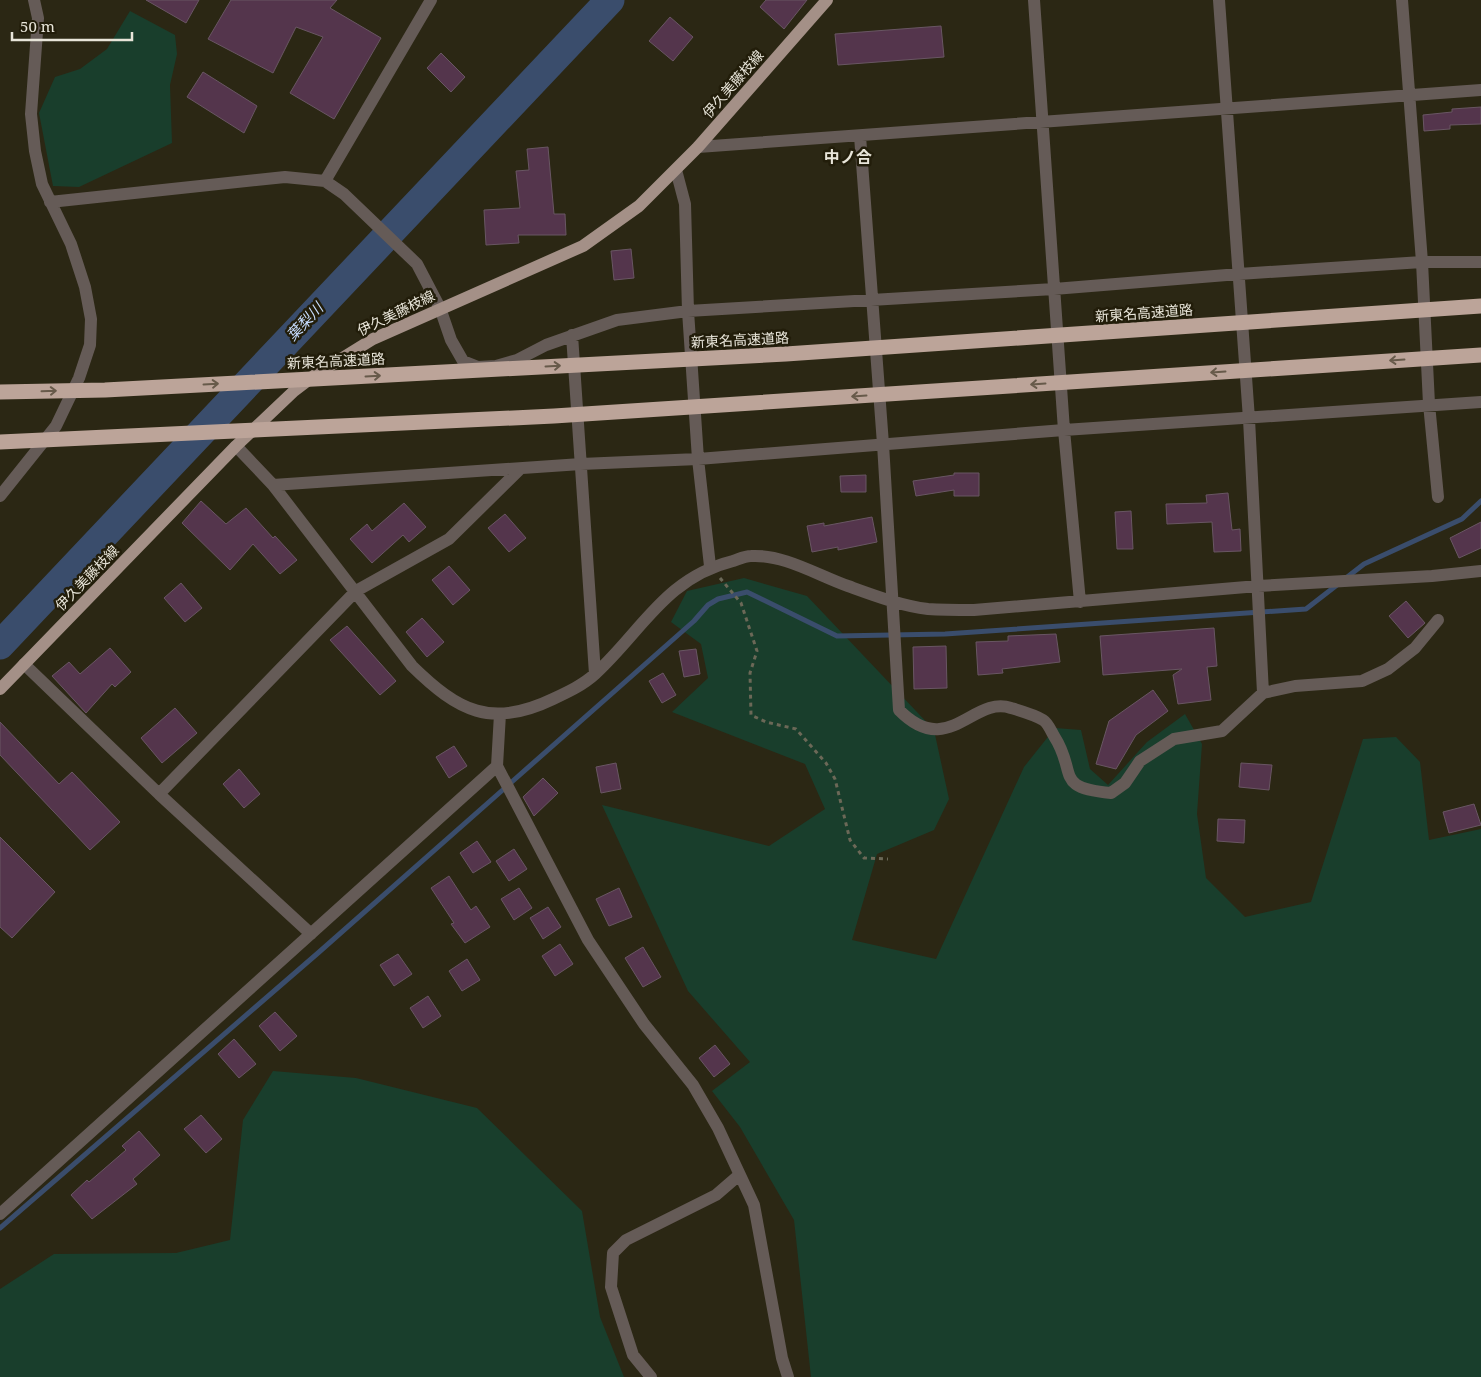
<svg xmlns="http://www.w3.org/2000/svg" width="1481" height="1377" viewBox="0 0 1481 1377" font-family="'Noto Serif','Noto Sans JP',serif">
<rect width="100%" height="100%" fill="#2b2714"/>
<path fill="#193e2c" d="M130,11l45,24 2,19 -7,31 2,58 -93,44 -26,-1 -14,-73 16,-36 25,-8 27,-20z
M744,578l63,18 127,134 15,69 -15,31 -57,24 -25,86 84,19 88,-192 31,-39 26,2 9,39 18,16 39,-43 38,-28 17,30 -5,70 9,64 39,39 66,-15 52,-163 33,-2 24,25 9,78 52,-11v548h-670l-17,-157 -54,-93 -28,-36 38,-29 -62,-71 -86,-186 167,41 56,-37 -20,-45 -133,-52 36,-34 -7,-34 -30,-22 16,-31z
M273,1071l83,7 121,30 105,103 18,106 24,60h-624v-88l54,-35 122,-1 54,-13 13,-120z"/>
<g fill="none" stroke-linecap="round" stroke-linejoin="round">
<path stroke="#3a4d6c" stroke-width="5" d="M1346,578l18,-14 98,-45 19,-18
M0,1228l318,-275 376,-332 14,-16 10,-6 29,-7 90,44 108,-2 361,-25 31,-24"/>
<path stroke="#3a4d6c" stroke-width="29" d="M0,645l610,-645"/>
</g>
<path fill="#54354c" stroke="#695663" d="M146,0h53l-13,23z
M231,0h106l-7,8 51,30 -47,81 -44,-26 33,-56 -27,-10 -23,46 -65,-34z
M766,0h41l-23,29 -24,-22z
M670,17l23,20 -20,24 -24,-20z
M941,26l3,31 -106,8 -3,-31z
M441,53l24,24 -14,15 -24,-24z
M203,72l54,34 -13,27 -57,-36z
M1481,107v17l-31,1v4l-26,2 -1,-16 29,-3v-3z
M548,147l6,67h11l1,21h-48l1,8 -33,2 -2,-35 36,-2 -4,-37 13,-1 -2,-21z
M631,249l3,29 -20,2 -3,-29z
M954,473h25v23h-25v-6l-38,6 -3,-15 41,-6z
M866,475v17h-25l-1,-16z
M1228,493l4,37 8,-1 1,22 -27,1 -2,-30 -45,2 -1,-20 41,-1 -1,-8z
M201,501l25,23 20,-16 27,30 2,-2 22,24 -17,14 -27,-30 -23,26 -48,-47z
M404,503l22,24 -17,15 -6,-7 -31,28 -22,-24 17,-15 5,7z
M1131,511l2,38h-16l-2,-37z
M505,514l21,24 -17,14 -21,-24z
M872,517l5,25 -39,8v-3l-26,5 -5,-26 17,-3v3z
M1481,522v26l-22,10 -9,-20z
M449,566l21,24 -17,15 -21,-25z
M181,583l21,25 -17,14 -21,-24z
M1406,601l19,22 -17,15 -19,-22z
M422,618l22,24 -17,15 -21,-25z
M347,626l49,55 -16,14 -50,-55z
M1214,628l3,38 -10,1 4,33 -33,4 -5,-29 9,-6 -79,6 -3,-39z
M1056,634l4,28 -58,7 1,4 -25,2 -2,-33 32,-1v-5z
M946,646l1,42 -33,1 -1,-42z
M110,648l21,24 -16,15 -3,-3 -26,29 -34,-37 17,-14 11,12z
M696,649l4,25 -16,3 -5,-26z
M663,673l13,22 -14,8 -13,-22z
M1153,690l15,21 -32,24 -20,34 -20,-5 13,-43z
M175,708l22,25 -35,30 -21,-25z
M0,722l59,62 13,-12 48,50 -30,28 -90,-95z
M454,746l13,20 -18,12 -13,-21z
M616,763l5,26 -20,4 -5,-26z
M1241,763l31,2 -3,25 -30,-3z
M239,769l21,25 -16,14 -21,-24z
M543,778l15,15 -24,23 -11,-19z
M1474,804l7,21 -32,8 -6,-21z
M1218,819l27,1 -1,23 -27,-2z
M0,837l55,55 -43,46 -12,-11z
M477,841l14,21 -18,11 -13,-20z
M514,849l13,20 -18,12 -13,-20z
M449,876l22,34 5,-4 14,21 -25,16 -14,-19 3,-1 -23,-35z
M519,888l13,20 -18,12 -13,-21z
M619,888l13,29 -23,9 -13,-27z
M548,907l13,20 -18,12 -13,-21z
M560,944l13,20 -18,12 -13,-20z
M643,947l18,30 -18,10 -18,-29z
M398,954l14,20 -18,12 -14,-21z
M467,959l13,21 -18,11 -13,-20z
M428,996l13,20 -18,12 -13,-20z
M275,1012l22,24 -17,15 -21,-25z
M234,1039l22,25 -17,14 -21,-24z
M715,1045l15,19 -16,13 -15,-19z
M201,1115l21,24 -16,14 -22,-24z
M139,1131l21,24 -27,24 4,5 -45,35 -21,-24 16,-15 2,2 37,-32 -4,-4z"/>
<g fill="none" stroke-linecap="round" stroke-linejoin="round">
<path stroke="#6b6857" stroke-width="3" stroke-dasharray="4 4" stroke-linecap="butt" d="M720,578l21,25 16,48 -7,22 1,42 15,7 30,7 30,34 9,16 15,61 14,18 24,1"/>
<path stroke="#655b57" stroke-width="12" d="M1034,0l30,430 16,172
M1219,0l30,419 14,274
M1402,0l20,262 7,142 9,93
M860,136l23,308 16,266c49,50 74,-15 112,-2 10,3 24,7 32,12 5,3 8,11 11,16 24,37 -1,52 57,57l14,-10 15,-22 34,-22 48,-8 41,-38 32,-7 67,-5 26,-12 27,-21 23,-28
M698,147l783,-57
M676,170l9,34 3,107 10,148 12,107
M325,181l106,-181
M50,202l235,-25 40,4 19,13 73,70 23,44 11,32 12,21 15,6 18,-1 21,-6 29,-15 71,-25 71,-9 366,-22 185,-15 183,-12h59
M572,335l23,339
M236,446l37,39 139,181c46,45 79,63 141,33 15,-7 30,-14 42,-25 47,-43 70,-96 138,-113 6,-2 12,-5 18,-5 33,-2 68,20 97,30 25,9 54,20 80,23 15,1 31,1 46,1l284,-24 174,-10 49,-5
M273,485l308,-21 117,-5 366,-29 417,-28
M0,496l56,-70 23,-48 11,-33 1,-26 -6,-32 -14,-43 -29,-60 -7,-33 -4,-37 7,-96 -4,-18
M24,664l135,130 152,140
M500,714l-3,52 91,174 56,84 49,61 25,43 36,77 28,153 6,19
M159,794l197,-203 93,-52 70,-69
M0,1214l497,-448
M651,1377l-18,-22 -22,-68 2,-34 13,-13 90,-45 22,-19"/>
<path stroke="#a49087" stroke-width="12" d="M0,689l236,-243 58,-55 21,-16 58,-36 210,-93 56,-40 59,-59 129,-147"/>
<path stroke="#bca499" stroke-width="15" d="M0,392l105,-2 681,-36 695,-48
M0,442l554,-26 927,-61"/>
</g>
<defs><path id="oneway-shaft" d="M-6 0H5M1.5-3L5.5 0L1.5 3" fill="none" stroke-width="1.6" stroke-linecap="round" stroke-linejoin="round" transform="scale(1.25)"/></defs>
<g stroke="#675a4a">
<use href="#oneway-shaft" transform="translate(1397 360) rotate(176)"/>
<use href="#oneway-shaft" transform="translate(553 366) rotate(-3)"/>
<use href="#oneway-shaft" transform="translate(1218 372) rotate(176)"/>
<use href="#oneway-shaft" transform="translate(373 376) rotate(-3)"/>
<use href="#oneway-shaft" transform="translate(211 384) rotate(-3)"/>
<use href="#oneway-shaft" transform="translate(1038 384) rotate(176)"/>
<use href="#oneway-shaft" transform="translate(49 391) rotate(-2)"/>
<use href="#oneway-shaft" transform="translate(859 396) rotate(176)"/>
</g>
<g text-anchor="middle" stroke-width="5" stroke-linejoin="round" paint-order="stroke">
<g font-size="14" fill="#e8e5d9" stroke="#221d0a">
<text transform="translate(733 84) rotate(-49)" y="5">伊久美藤枝線</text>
<text transform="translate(396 313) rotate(-26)" y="5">伊久美藤枝線</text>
<text transform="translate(1144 313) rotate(-4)" y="5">新東名高速道路</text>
<text transform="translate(740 340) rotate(-3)" y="5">新東名高速道路</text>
<text transform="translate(336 361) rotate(-3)" y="5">新東名高速道路</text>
<text transform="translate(87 578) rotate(-46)" y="5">伊久美藤枝線</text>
</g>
<g font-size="15" font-style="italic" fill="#c7ddfe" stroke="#221d0a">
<text transform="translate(305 322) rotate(-47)" y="5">葉梨川</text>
</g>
<g font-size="16" font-weight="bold" fill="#e8e5d9" stroke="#221d0a">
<text x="848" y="163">中ノ合</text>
</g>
</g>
<path d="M12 32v8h120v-8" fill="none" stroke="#e8e5d9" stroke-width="2.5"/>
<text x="20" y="32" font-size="15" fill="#e8e5d9" stroke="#221d0a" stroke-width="4" paint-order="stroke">50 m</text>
</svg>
